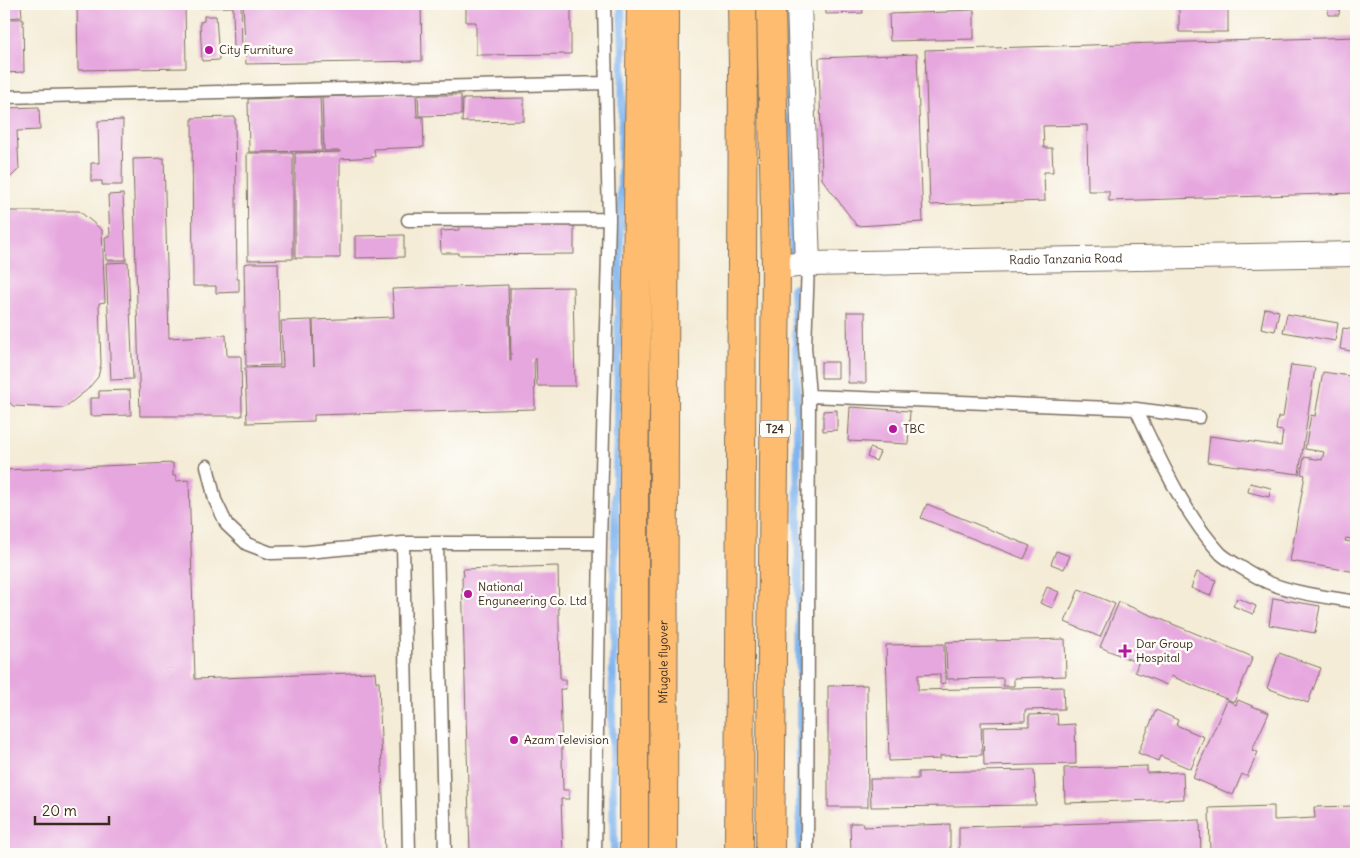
<svg xmlns="http://www.w3.org/2000/svg" width="1360" height="858" viewBox="0 0 1360 858" font-family="Delius,sans-serif">
<rect width="100%" height="100%" fill="#fdfcf7"/>
<filter id="ink" filterUnits="userSpaceOnUse"><feTurbulence type="fractalNoise" baseFrequency=".02" numOctaves="2"/><feDisplacementMap in="SourceGraphic" scale="10" xChannelSelector="R" yChannelSelector="G"/><feConvolveMatrix kernelMatrix="1 2 1 2 8 2 1 2 1" color-interpolation-filters="sRGB"/></filter>
<filter id="wash" filterUnits="userSpaceOnUse"><feTurbulence type="fractalNoise" baseFrequency=".0096" numOctaves="4" result="noise"/><feDisplacementMap in="SourceGraphic" scale="20" xChannelSelector="R" yChannelSelector="G"/><feGaussianBlur stdDeviation="1.12" result="paint"/><feColorMatrix in="noise" values="0 0 0 0 0 0 0 0 0 0 0 0 0 0 0 0 0 1.4 0 .05"/><feComposite in="paint" operator="in"/></filter>
<g filter="url(#wash)">
<rect width="100%" height="100%" fill="#f4ecd7"/>
<g fill="none" stroke-linecap="round" stroke-linejoin="round">
<path stroke="#81b5ef" stroke-width="8" d="M787,4l6,258
M793,288l3,54 4,341v171
M614,854l-2,-127 2,-127 9,-549 -2,-47"/>
</g>
<g id="blocks">
<path fill="#e6a6de" d="M4,4h17l1,13 -18,1z
M77,4h108l1,64 -108,2z
M192,4h49l1,45 -8,1 -1,-43 -41,1z
M243,4h178l1,57 -176,3z
M466,4h105v50l-95,1v-33h-10z
M826,4h36l1,9 -37,1z
M1211,4h17v28h-49v-24h32z
M1329,4h11l-1,11h-11z
M974,10v29l-84,2 -1,-27 58,-2v-1z
M204,16h12l3,44 -17,1 -2,-39 4,-1z
M4,19h19l1,53 -20,1z
M1356,37v156l-247,8v-10h-21l-1,-66 -44,1 1,22h8l1,24h-9l1,29 -115,4 -5,-155z
M917,54l6,168 -66,4 -35,-47 -3,-121z
M416,93l1,24h6l1,30 -50,2 1,8 -35,2v99h-45v-105l45,-1v-1h-16l-2,-54z
M418,95h43v20l-42,1z
M320,97l2,54 -73,1 -1,-53z
M524,98v23l-62,1 1,-23z
M39,107l1,23 -23,1 2,38 -15,15v-76z
M235,117l2,162h2v13l-23,1v-7h-23l-1,-168z
M123,120l-1,65h-20v-4h-11v-18h8l-1,-42z
M247,153h46v106l-45,1z
M164,158l5,180 57,-3 1,21h14l1,60h-102l-7,-257z
M123,194l3,66h-20l-1,-23h5l-2,-42z
M4,211h75l23,19 3,72 -6,1 2,61 -3,13 -11,13 -23,18 -51,-2 -9,-9z
M574,224v30l-116,1v-2h-17l-1,-22 19,-1v-5z
M404,235v22l-49,1v-22z
M128,262l5,117 -22,1 -5,-117z
M249,263h29l2,102 -34,1 -2,-102z
M508,285l2,75h1l-1,-72 63,-1 2,99h-38l-1,-27h-2l1,50 -221,6v6l-67,2 -2,-55 38,-1 -2,-46 31,-1 2,46 -1,-46 81,-3 -2,-28z
M1265,308l14,3 -4,20 -14,-3z
M847,312h18l1,71h-18z
M1287,314l51,9 -3,18 -52,-9z
M1343,328l13,2v22l-16,-3z
M821,362h17v16h-17z
M1291,365l24,3 -16,106 -92,-12 3,-26 71,10 2,-15 -7,-1 2,-13h5z
M1323,372l33,5v163l-10,-2 -1,3 11,2v29l-66,-11 15,-86 -4,-1 3,-17 18,3 2,-8 -19,-3 6,-34 4,1z
M130,390l1,25 -41,1v-18h9v-7z
M850,407l60,4 -2,33 -60,-3z
M837,410v20l-14,1v-20z
M870,448l10,4 -4,9 -9,-4z
M173,463v13h3v5l13,-1 6,199 180,-7 1,10h3l6,172h-381v-384z
M1250,483l21,5 -2,9 -21,-5z
M927,504l103,42 -6,13 -103,-41z
M1056,551l14,5 -6,13 -13,-5z
M558,566l2,114h5l1,9h-6l3,101h6v9h-8l2,55h-93l-8,-277 2,-1 -1,-7z
M1197,572l19,8 -6,16 -19,-8z
M1047,587l12,5 -7,16 -12,-5z
M1079,589l36,15 -15,33 -35,-15z
M1237,598l19,8 -3,8 -20,-8z
M1273,598l47,8 -5,27 -46,-8z
M1119,602l134,55 -19,45 -63,-26 -4,9 -32,-13 3,-9 -38,-16z
M1065,639l1,37 -52,2v8h-11v-8l-56,1 -1,-37z
M944,644l1,39 -5,1v-10l-22,1v15l145,-3 1,22 -39,1v11l-44,1 1,33 -42,1v3l-51,2 -3,-116z
M1279,653l42,15 -13,35 -41,-15z
M867,685l1,122h-40v-121z
M1227,700l9,5 2,-5 31,13 -17,37 6,2 -11,25 -5,-3 -9,21 -40,-17z
M1156,710l22,10 -2,5 28,12 -13,32 -31,-13 -2,5 -20,-8z
M1057,714l1,11 17,-1 1,40 -92,2 -1,-39 46,-1v-11z
M1147,766v7l36,-1 1,27 -119,4 -1,-35z
M1034,770l2,35 -165,2 -1,-28h48v-7z
M1274,806v14l41,-2 -1,-11 42,-1v48h-146l-1,-46z
M1200,820l1,34h-242v-27z
M850,823h13v4l87,-3v30h-99z"/>
</g>
</g>
<g filter="url(#ink)">
<use href="#blocks" fill-opacity="0" stroke="#7c6e5f" stroke-width="1"/>
<g fill="none" stroke-linecap="round" stroke-linejoin="round">
<defs>
<path id="service" d="M4,97l602,-14
M408,220l201,-1
M809,396l327,13 63,8
M1136,409c24,50 47,104 85,145 8,7 36,23 46,28 25,11 61,15 89,20
M207,466l8,34 12,25 20,19 24,9 36,-1 96,-9h197
M403,543l6,311
M437,544l8,310
M595,854l5,-311 9,-324 -5,-215
M807,854l2,-458 -4,-49 3,-83"/>
<g id="minor">
<path d="M799,4l9,260"/>
<path id="s1" d="M776,267l32,-3 548,-10"/>
</g>
<g id="trunk">
<path d="M634,854v-378l7,-472"/>
<path id="s2" d="M663,854l2,-850"/>
<path d="M739,854l4,-786 -1,-64"/>
<path d="M770,854l6,-587 -5,-263"/>
</g>
</defs>
<use href="#service" stroke="#7c6e5f" stroke-width="15"/>
<use href="#minor" stroke="#7c6e5f" stroke-width="26"/>
<use href="#trunk" stroke="#7c6e5f" stroke-width="30"/>
<use href="#service" stroke="#fff" stroke-width="12"/>
<use href="#minor" stroke="#fff" stroke-width="24"/>
<use href="#trunk" stroke="#fdbc6f" stroke-width="28"/>
</g>
</g>
<g fill="#b5179e" stroke="#fdfcf7" stroke-width="2">
<circle cx="209" cy="50" r="5"/>
<circle cx="893" cy="429" r="5"/>
<circle cx="468" cy="594" r="5"/>
<path d="M1122.5 643.5h5v5h5v5h-5v5h-5v-5h-5v-5h5z"/>
<circle cx="514" cy="740" r="5"/>
</g>
<g text-anchor="middle" stroke-width="5" stroke-linejoin="round" paint-order="stroke">
<rect fill="#fdfcf7" stroke="#75695f" stroke-width="1" x="760" y="420.5" width="30" height="17" rx="4"/>
<g font-size="11" font-weight="bold" fill="#3b2a1e">
<text x="775" y="433">T24</text>
</g>
<g font-size="12" fill="#3b2a1e" stroke="#fdfcf7" text-anchor="start">
<text x="219" y="54">City Furniture</text>
<text x="903" y="433">TBC</text>
<text x="478" y="591">National<tspan x="478" dy="14">Enguneering Co. Ltd</tspan></text>
<text x="1136" y="648">Dar Group<tspan x="1136" dy="14">Hospital</tspan></text>
<text x="524" y="744">Azam Television</text>
</g>
<g font-size="12" fill="#3b2a1e" stroke="#fdfcf7">
<text dy="4" stroke="none"><textPath href="#s1" startOffset="290">Radio Tanzania Road</textPath></text>
<text dy="4" stroke="none"><textPath href="#s2" startOffset="192">Mfugale flyover</textPath></text>
</g>
</g>
<rect width="1360" height="858" fill="none" stroke="#fdfcf7" stroke-width="20"/>
<path d="M35 816v8h74v-8" fill="none" stroke="#3b2a1e" stroke-width="2.5"/>
<text x="42" y="816" font-size="15" fill="#3b2a1e" stroke="#fdfcf7" stroke-width="4" paint-order="stroke">20 m</text>
</svg>
